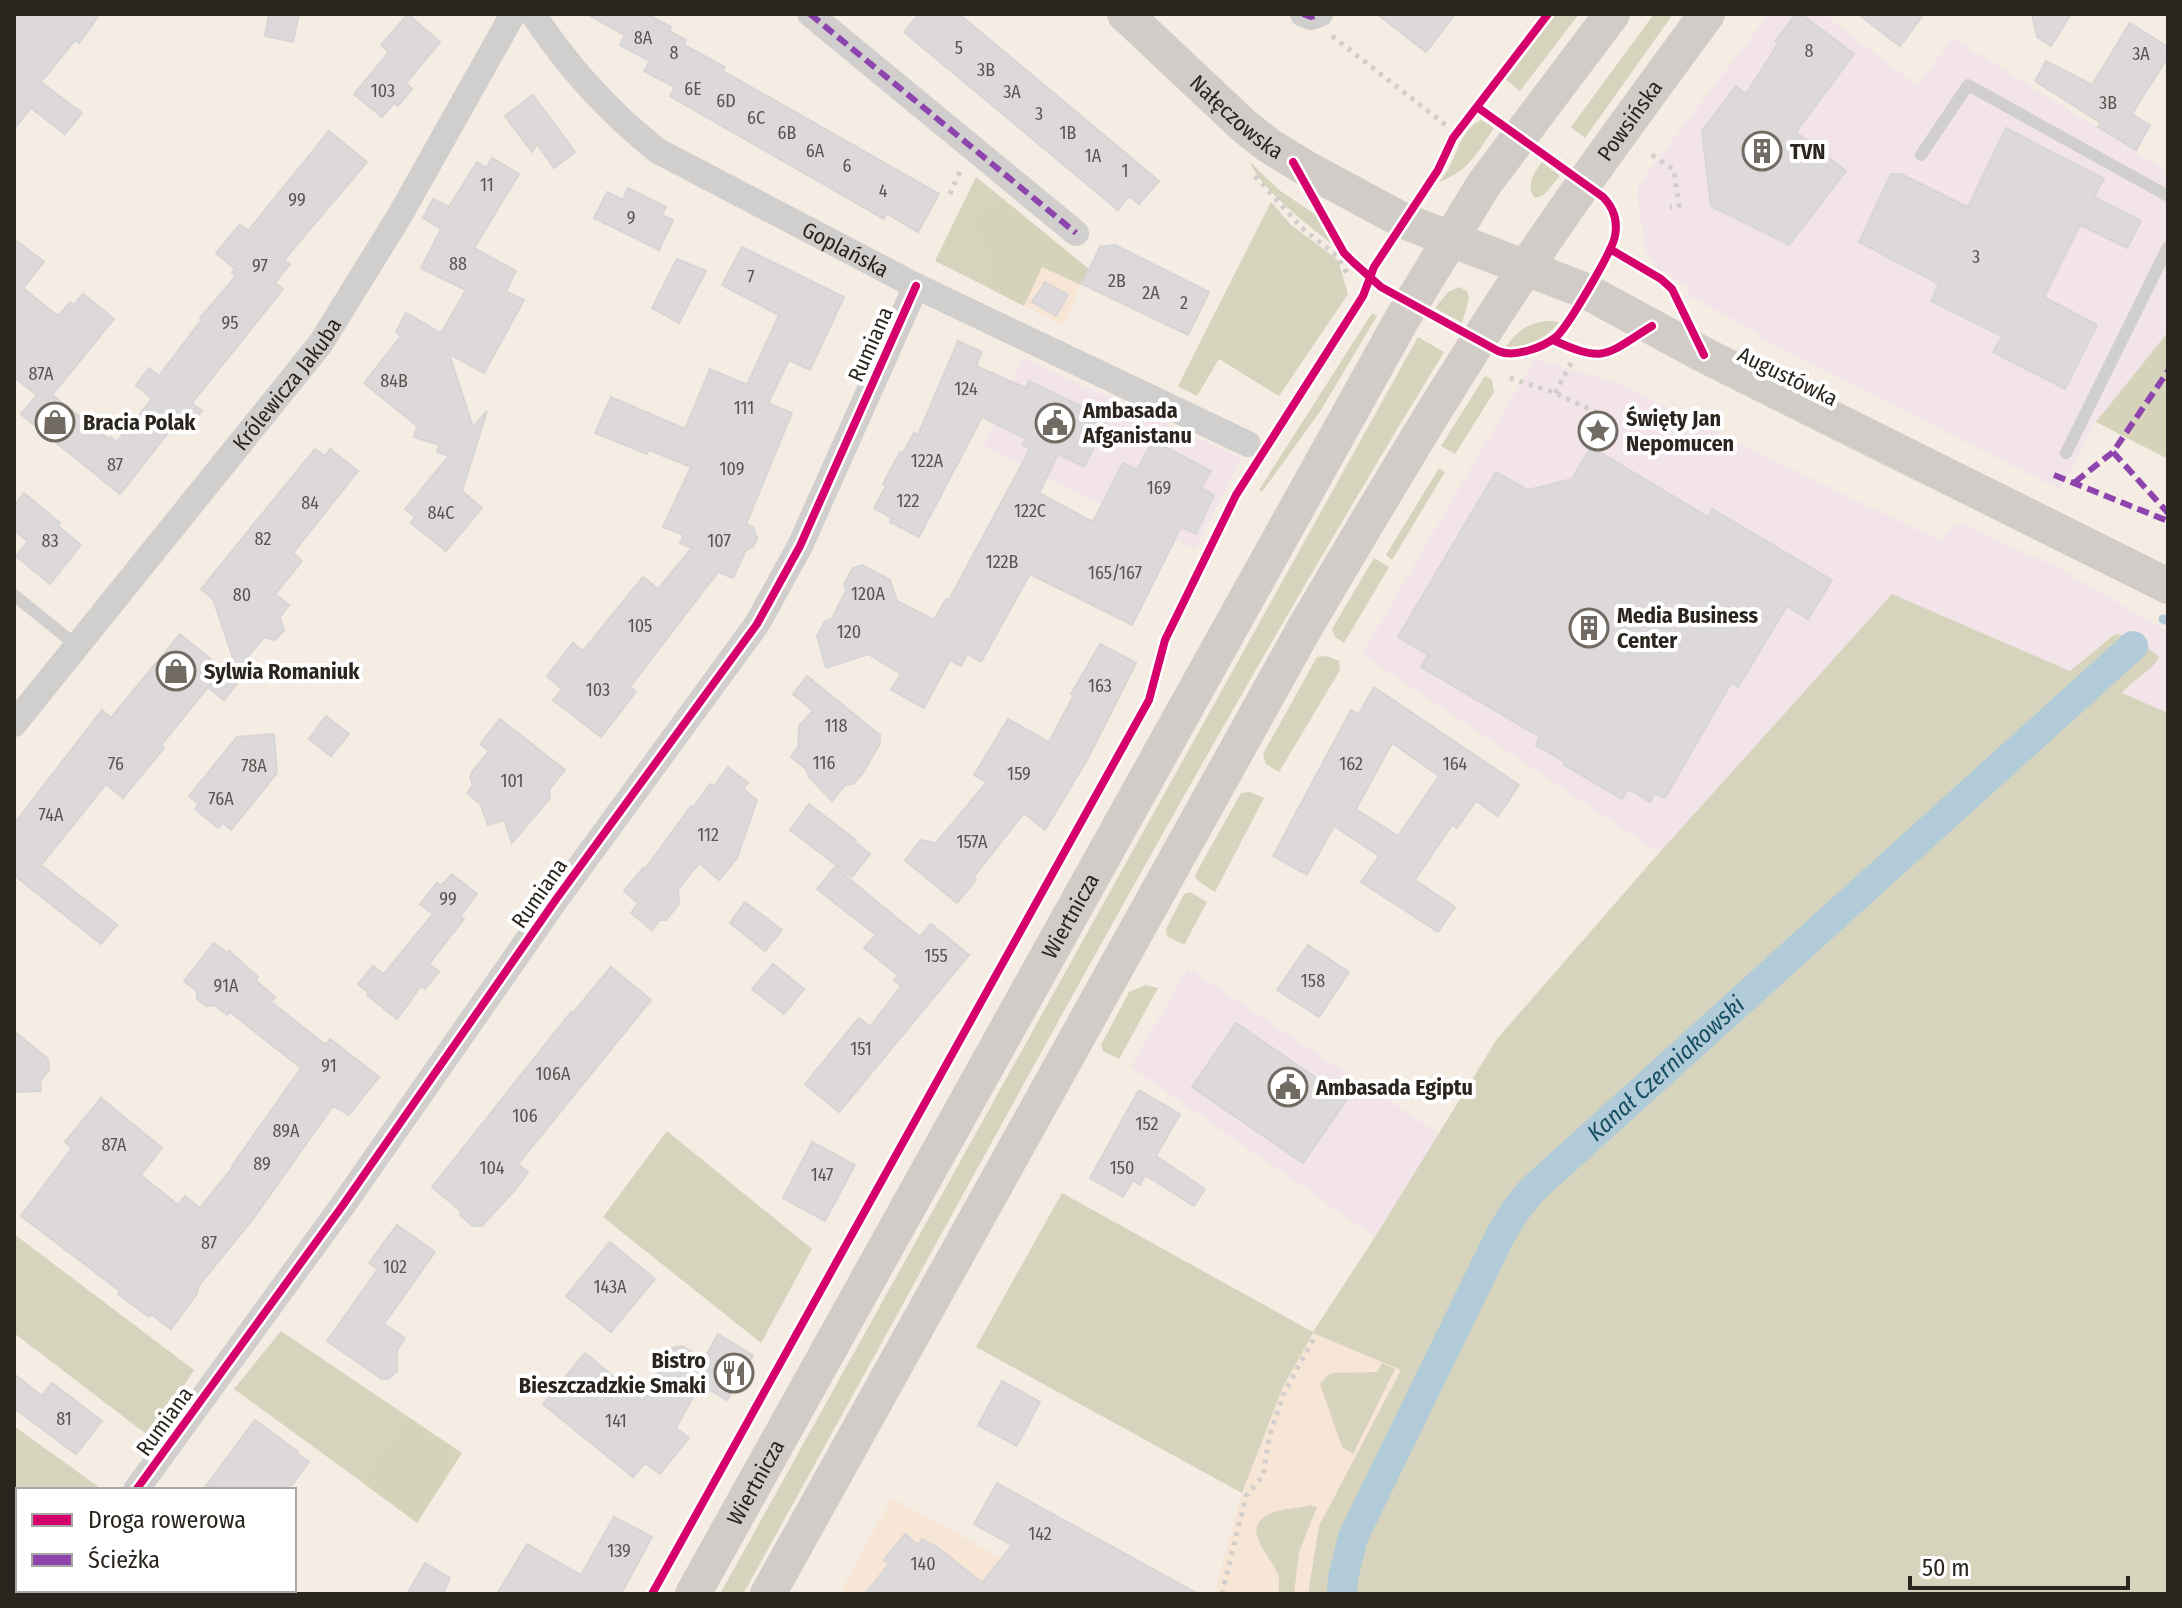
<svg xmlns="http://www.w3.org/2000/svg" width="2182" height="1608" viewBox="0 0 2182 1608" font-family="'Fira Sans Condensed',sans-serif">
<rect width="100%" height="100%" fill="#f5ece4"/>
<path fill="#f3e4ea" d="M1769,14h55l93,72 36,-48 215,134v160l-72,90 -36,68 -299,-152 -17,-13 -57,-30 4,-7 -33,-19 -8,-9 -5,-10 -8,-58 2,-8z
M1023,358l218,100 -46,91 -211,-102z
M1535,359l81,24 324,158 14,-15 11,-3 26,15 66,29 111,65v81l-46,-20 8,-9 24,-19 -46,-27 -38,34 -178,-78 -233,259 -297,-199z
M1188,968l251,166 -64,103 -244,-170z"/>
<path fill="#f7e5d6" d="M1042,266l39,19 -18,40 -39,-19z
M1313,1332l89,38 -83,156 -11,68h-94l28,-101 41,-106z
M892,1498l175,96h-228z"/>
<path fill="#d6d4bc" d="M1556,14h23l-59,77 -15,-12z
M1654,14h19l-88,124 -14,-11z
M1481,120l13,8c-17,25 -25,43 -55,54 3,-4 6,-8 8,-11 11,-17 13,-41 34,-51z
M1250,162l29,28 40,27 20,33c-25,-21 -77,-58 -89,-88z
M1542,162l18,14 -16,19 -9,3c-10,-12 -1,-25 7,-36z
M976,177l26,21 -18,7 -6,26 13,30v10l-6,15 -50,-25z
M1271,202l20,23 47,35 10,34 -69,102 -60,-37 -22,37 -19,-10z
M1459,287l8,4 2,8 -7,24 -27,-15 13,-16z
M1372,313l5,3 -56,94 -59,82 -3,-2z
M1549,321l10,1c-11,16 -33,26 -53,25 11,-17 24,-25 43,-26z
M1418,337l26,15c-248,405 -470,827 -701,1242h-23z
M1485,376l7,4 2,12 -39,62 -14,-8z
M1439,468l6,4 -53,88 -6,-5z
M1374,558l15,9 -45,76 -9,-6 -3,-8z
M1892,594l178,77 45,-37c15,1 33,13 44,23 -8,15 -26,22 -37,36l46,20v881h-860l11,-68 82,-156 -88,-37 -30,54 -41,106 -266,-146 86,-154 251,139 62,-95 122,-198 162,-186z
M1327,656l12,5 1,9 -61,102 -13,-8 -3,-10 54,-97z
M1250,792l14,6 -49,94 -18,-12 -2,-5 46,-82z
M1190,892l17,10 -23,43 -17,-9 -1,-7 18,-35z
M1146,985l12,3 -39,71 -16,-8 -2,-6 28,-53z
M667,1131l145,118 -51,94 -158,-126z
M14,1234l180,136 -44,67 -136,-104z
M281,1331l126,85 -48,64 -125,-91z
M1382,1363l13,6 -42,85 -11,-7 -22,-63 9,-10 6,-1 42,-1z
M14,1426l89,64h-85v36l-4,-3z
M1311,1505l6,2 -18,45 -5,42h-16c1,-6 2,-13 0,-19 -5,-17 -39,-46 -10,-60 11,-7 30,-6 43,-10z
M159,1590h123l6,4h-123z"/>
<path fill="#d5d3ba" d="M1002,198l87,71 -8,16 -39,-18 -18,39 -39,-20c13,-32 -6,-40 -11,-69l10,-12z
M2168,332v127l-72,-37z
M407,1416l55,37 -45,70 -58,-43z"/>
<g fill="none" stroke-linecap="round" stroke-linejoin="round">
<path stroke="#b1ccd8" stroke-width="9" d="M2163,619l5,2"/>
<path stroke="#b1ccd8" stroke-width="30" id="s1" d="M1342,1594l1,-16 10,-41 148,-303 14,-23 17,-21 601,-544"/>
</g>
<path fill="#ddd9da" stroke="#d8d5d5" stroke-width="2" fill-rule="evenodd" d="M14,14h86l-21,29 -4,-3 -34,42 41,31 -17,21 -34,-26 -17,21z
M269,14h30l-6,28 -28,-6z
M408,14l32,28 -34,41 6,6 -14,17 -4,-3 -12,14 -28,-23 35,-42 -8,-7z
M587,14h60l24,13 -2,4 17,9 -2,5 41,22 -2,4 216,123 -21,38 -32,-19 -2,6 -214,-123 5,-9 -31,-16 6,-10 -30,-16 5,-10z
M919,14h40l200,167 -20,23 -10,-8 -11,14 -214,-178z
M1377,14h78l-29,38z
M1796,14h5l53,40 -58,78 50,39 -57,74 -78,-39 -9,-75 34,-45 10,8 32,-50 -3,-3z
M1858,14h66l-24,32z
M2032,14h39l-20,32 -14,-9z
M2130,23l38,24v10l-36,57 18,11 -14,25 -38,-23 3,-4 -66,-42 11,-20 46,24z
M533,95l42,57 -21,16 -17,-24 -5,8 -27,-36z
M2006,128l98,51 -10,18 47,24 -14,27 -47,-23 -36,72 53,28 -32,64 -72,-37 9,-16 -71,-35 8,-17 -80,-42 32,-68h10l67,33z
M329,131l38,31 -83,98 6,4 -15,19 8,6 -91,114 10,8 -16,19 -10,-7 -56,71 -99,-80 16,-19 -23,-18v-138l30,23 -21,26 35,28 12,-14 4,3 9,-11 31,25 -62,76 57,44 2,-2 6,5 35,-43 -16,-14 13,-17 10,8 43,-57 -2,-1 36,-42 -4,-3 3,-4 -19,-16 24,-29 8,7z
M492,158l27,16 -45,74 42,23 -10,20 18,9 -40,73 -35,-19 24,73 14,-16 -25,80 20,17 -36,43 -35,-28 4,-6 -10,-8 44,-53 -12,-4 2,-7 -25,-8 3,-11 -53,-43 37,-47 -5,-4 10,-19 35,20 25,-43 -45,-22 20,-39 -18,-11 10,-19 16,8 28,-45 9,6z
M628,188l38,19 -4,8 11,5 -14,30 -65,-32 13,-26 16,8z
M1115,245l94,47 -21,43 -106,-51 18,-37z
M742,247l102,50 -34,73 -21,-10 -21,43 24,10 -46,111 7,3 4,12 -4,8 -7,3 -13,28 -15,-6 -88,115 6,5 -35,45 -48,-37 9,-11 -15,-13 26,-33 10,8 60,-74 15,12 34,-41 -12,-5 4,-8 -21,-8 28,-60 -42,-17 -2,4 -52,-21 16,-36 74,32 25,-60 37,16 32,-70 -57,-30z
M677,259l29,12 -27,52 -27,-15z
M1045,282l23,13 -12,21 -24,-14z
M958,341l24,11 -6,14 50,22 3,-7 79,38 -24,48 -26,-13 -19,39 54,29 30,-59 14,7 13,-24 7,3 2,-5 52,27 -10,17 13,7 -18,39 -15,-7 -49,98 -102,-51 -49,88 -14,-8 -6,12 -11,-6 -26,48 -33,-18 10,-16 -33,-20 -42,14 -9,-32 8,-15 7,-2 14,-29 -2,-6 9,-16 9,-3 28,15 7,21 37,19 12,-21 3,1 81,-151 -8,-4 4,-6 -44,-22 -63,120 -29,-15 1,-4 -17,-10 12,-22 -3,-2 17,-32 3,1 11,-20 4,2z
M1591,447l117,70 4,-8 120,71 -24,39 -21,-13 -49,81 -7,-4 -66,115 -10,-5 -5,9 -22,-13 -6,10 -58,-34 1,-3 -29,-17 4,-8 -119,-70 7,-12 -30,-18 98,-165 32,18 44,-11z
M315,449l10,7 5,-7 28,22 -65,82 9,8 -27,33 14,11 -9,12 4,13 -9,10 -11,-3 -27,33 -24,-71 -12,-10z
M24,493l36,30 -2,3 23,19 -31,39 -34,-28 12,-15 -14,-11v-24z
M180,634l58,48 -14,18 -16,-13 -47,58 3,3 -41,50 -17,-14 -65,81 76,60 -16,19 -87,-69v-51l88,-114 9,8z
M1100,644l36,19 -48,95 -43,72 -21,-17 -51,65 3,2 -19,23 -52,-43 16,-20 15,3 51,-61 -13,-7 34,-56 41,23 25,-47 -3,-1z
M807,676l73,59v8l-17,30 -10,11 -8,1 -13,16 -23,-24 -3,-8 -15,-12 7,-10 1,-21 14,-15 -20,-17z
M1374,687l145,98 -21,31 -22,-15 -19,27 -5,-3 -37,55 40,27 -17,25 -77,-50 18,-26 -45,-30 -27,49 -34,-19 78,-146 8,4zM1392,743l47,33 -41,60 -42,-27z
M326,716l23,18 -18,22 -22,-17z
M500,719l65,51 -16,20 1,8 -38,45 -8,-23 -16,5 -8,-21 -13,-11 6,-7 -3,-9 2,-5 17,-21 -9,-7z
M274,734l3,39 -46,57 -8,-7 -5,5 -23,-19 4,-5 -10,-8 48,-59z
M728,767l20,16 -5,6 14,11 -20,58 -18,22 -20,-17 -21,27 1,14 -13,16h-6l-8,10 -21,-17 7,-10 -14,-12 19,-23 2,1 46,-63 2,1 17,-23 3,3z
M809,804l47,36 -1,2 15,12 -18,23 -62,-47z
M835,867l85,70 11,-13 38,31 -130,157 -34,-28 54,-66 11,9 31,-41 -7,-6 4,-5 -34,-27 12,-13 -59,-46z
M452,874l25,20 -17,22 4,3 -35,45 10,8 -14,17 -4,-3 -24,33 -30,-24 2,-2 -11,-9 15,-18 11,8 49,-60 -13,-10 17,-21 4,3z
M745,902l37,28 -17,21 -35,-28z
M214,943l13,10 2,-2 29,26 -3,3 20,17 -4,5 55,43 4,-6 49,38 -30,38 -16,-9 -80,113 -53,65 -4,11 -25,34 -20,-15 -2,3 -31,-23 2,-3 -99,-75 51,-68 -7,-6 36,-44 61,50 -21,27 37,30 7,-9 15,12 33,-41 -1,-1 69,-98 -71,-56 -3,3 -13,-10 -8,1 -9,-7v-8l-13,-10z
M1308,945l41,27 -30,45 -42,-27z
M773,964l31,25 -20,25 -32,-25z
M611,967l40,33 -133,164 10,8 -14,19 -32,35h-9l-13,-11 2,-3 -30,-25 139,-175 2,1z
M1236,1023l111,76 -44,64 -111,-76z
M14,1031l34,28 1,11 -9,11 1,10 -27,1z
M1139,1090l41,24 -24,42 49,33 -11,17 -49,-31 -5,10 -7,-5 -10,17 -33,-19z
M812,1142l43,23 -30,56 -42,-23z
M397,1225l38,27 -51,72 21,14 -8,13v20l-9,8h-6l-55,-38 51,-72 -9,-6z
M610,1242l45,37 -44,53 -45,-36z
M718,1334l35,21 -26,45 -27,-16 -24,44 13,10 -29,36 -15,-11 -12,14 -90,-73 42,-51 58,48 29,-53 10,-2 22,13z
M14,1374l28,22 10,-13 50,38 -26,33 -62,-46z
M1002,1381l38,21 -23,44 -39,-21z
M255,1420l42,31 -1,2 13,9 -21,28h-85z
M997,1483l34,19 167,92h-333l24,-30 -5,-4 21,-26 13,11 4,-6 18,10 42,34 30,-38 -38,-21z
M614,1517l38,20 -31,57h-124l30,-50 54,31z
M425,1563l25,15 -7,16h-36z"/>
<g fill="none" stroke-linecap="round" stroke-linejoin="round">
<path stroke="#d1cecb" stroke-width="5" stroke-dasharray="4 6" stroke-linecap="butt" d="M1332,36l115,90
M1652,155l22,15 5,36 -9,1
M1255,176l46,51 36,29 10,17
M950,194l11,-25
M1510,378l45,15 43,20
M1555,393l17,-32
M1222,1594l24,-98 17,-20 6,-38 14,-43 32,-59"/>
<path stroke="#d1cfcd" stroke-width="12" d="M1921,155l47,-70 200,111
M2066,453l102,-206
M14,595l63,51"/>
<g stroke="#d1cfcd" stroke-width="26">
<path id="s2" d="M533,14c34,52 77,99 125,137l258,135 332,158"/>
<path d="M810,14l266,219"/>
<path d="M1303,14l8,3 9,-3"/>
<path id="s3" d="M14,724l307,-381 79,-128 113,-201"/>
<path d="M136,1490l207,-285 214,-307 200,-274 43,-78 116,-260"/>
<path d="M60,1594l3,-4"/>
</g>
<g stroke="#d1ccc8" stroke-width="36">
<path id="s4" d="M1125,14l118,111 25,20 41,25 95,51 182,70 118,64 464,231"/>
<path id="s5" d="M693,1594l709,-1275 82,-135 128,-170"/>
<path id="s6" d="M768,1594l536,-965c72,-122 144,-245 223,-363 57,-85 119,-169 180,-252"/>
</g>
<path stroke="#8e44ad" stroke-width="6" stroke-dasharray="12 6" stroke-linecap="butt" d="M810,14l266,219
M1303,14l8,3 9,-3
M2113,452l55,61
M2054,475l114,46
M2075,482l38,-30 55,-81"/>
<defs>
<path id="cycleway" d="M1293,162l51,91 9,9 28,25 117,64c16,7 44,-3 58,-14 11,-9 57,-87 59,-101 3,-16 -1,-28 -12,-39l-126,-90
M1610,249l51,30 11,10 32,66
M1553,340c53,24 52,15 99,-14
M136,1490l207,-285 214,-307 200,-274 43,-78 116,-260
M652,1594l497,-894 16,-60 71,-145 127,-199 11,-29 64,-97 15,-32 95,-124"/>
</defs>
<use href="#cycleway" stroke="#fff" stroke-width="13"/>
<use href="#cycleway" stroke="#d6006c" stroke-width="8"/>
</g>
<defs>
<symbol id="building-ring" viewBox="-11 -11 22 22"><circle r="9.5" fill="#fff" stroke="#726b64" stroke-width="1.5"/><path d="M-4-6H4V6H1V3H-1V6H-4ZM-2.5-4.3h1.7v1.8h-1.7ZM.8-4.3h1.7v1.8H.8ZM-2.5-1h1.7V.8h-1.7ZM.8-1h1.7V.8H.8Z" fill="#726b64"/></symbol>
<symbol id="shop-ring" viewBox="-11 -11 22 22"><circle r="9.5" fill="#fff" stroke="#726b64" stroke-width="1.5"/><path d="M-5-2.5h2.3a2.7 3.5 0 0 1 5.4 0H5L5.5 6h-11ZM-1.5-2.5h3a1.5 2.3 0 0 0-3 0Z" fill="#726b64"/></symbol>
<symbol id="civic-ring" viewBox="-11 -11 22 22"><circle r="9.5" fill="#fff" stroke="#726b64" stroke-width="1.5"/><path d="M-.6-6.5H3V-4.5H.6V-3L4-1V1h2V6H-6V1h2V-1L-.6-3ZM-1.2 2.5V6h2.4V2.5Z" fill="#726b64"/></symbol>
<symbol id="sight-ring" viewBox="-11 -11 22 22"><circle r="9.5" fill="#fff" stroke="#726b64" stroke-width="1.5"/><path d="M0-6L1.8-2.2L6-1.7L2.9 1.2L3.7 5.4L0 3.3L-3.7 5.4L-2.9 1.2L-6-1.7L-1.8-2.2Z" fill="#726b64"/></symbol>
<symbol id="restaurant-ring" viewBox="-11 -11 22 22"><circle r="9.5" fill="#fff" stroke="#726b64" stroke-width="1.5"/><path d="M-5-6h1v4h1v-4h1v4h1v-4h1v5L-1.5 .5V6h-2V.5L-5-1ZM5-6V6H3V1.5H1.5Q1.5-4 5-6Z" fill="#726b64"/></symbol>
</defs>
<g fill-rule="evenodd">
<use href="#building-ring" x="1740" y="129" width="44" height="44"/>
<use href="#shop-ring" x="33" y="400" width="44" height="44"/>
<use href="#civic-ring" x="1033" y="401" width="44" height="44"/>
<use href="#sight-ring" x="1576" y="409" width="44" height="44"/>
<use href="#building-ring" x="1567" y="606" width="44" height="44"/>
<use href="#shop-ring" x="154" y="649" width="44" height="44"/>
<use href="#civic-ring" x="1266" y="1065" width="44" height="44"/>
<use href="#restaurant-ring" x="712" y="1351" width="44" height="44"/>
</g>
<g text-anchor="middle" stroke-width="8" stroke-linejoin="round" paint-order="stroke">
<g font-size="18" fill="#595450">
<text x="643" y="44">8A</text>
<text x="959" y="54">5</text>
<text x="1809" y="57">8</text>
<text x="674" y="59">8</text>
<text x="2141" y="60">3A</text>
<text x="986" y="76">3B</text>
<text x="693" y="95">6E</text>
<text x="383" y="97">103</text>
<text x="1012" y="98">3A</text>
<text x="726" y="107">6D</text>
<text x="2108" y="109">3B</text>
<text x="1039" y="120">3</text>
<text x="756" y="124">6C</text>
<text x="787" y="139">6B</text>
<text x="1068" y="139">1B</text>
<text x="815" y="157">6A</text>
<text x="1093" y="162">1A</text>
<text x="847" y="172">6</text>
<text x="1125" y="177">1</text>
<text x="487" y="191">11</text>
<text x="883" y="197">4</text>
<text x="297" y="206">99</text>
<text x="631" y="224">9</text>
<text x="1976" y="263">3</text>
<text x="458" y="270">88</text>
<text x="260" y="272">97</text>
<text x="751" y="283">7</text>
<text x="1117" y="287">2B</text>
<text x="1151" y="299">2A</text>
<text x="1184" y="309">2</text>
<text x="230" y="329">95</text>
<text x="41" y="380">87A</text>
<text x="394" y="387">84B</text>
<text x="966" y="395">124</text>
<text x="744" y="414">111</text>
<text x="927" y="467">122A</text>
<text x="115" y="471">87</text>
<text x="732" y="475">109</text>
<text x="1159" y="494">169</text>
<text x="908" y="507">122</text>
<text x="310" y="509">84</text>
<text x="1030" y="517">122C</text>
<text x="441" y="519">84C</text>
<text x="263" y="545">82</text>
<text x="50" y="547">83</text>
<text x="719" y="547">107</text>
<text x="1002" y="568">122B</text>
<text x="1115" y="579">165/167</text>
<text x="868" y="600">120A</text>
<text x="242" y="601">80</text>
<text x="640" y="632">105</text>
<text x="849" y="638">120</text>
<text x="1100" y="692">163</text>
<text x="598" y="696">103</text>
<text x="836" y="732">118</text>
<text x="824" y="769">116</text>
<text x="116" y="770">76</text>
<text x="1351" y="770">162</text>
<text x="1455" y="770">164</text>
<text x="254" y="772">78A</text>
<text x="1019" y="780">159</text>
<text x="512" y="787">101</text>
<text x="221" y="805">76A</text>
<text x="51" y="821">74A</text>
<text x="708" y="841">112</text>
<text x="972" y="848">157A</text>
<text x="448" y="905">99</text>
<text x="936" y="962">155</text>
<text x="1313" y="987">158</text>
<text x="226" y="992">91A</text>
<text x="861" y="1055">151</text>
<text x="329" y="1072">91</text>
<text x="553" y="1080">106A</text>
<text x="525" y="1122">106</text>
<text x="1147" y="1130">152</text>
<text x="286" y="1137">89A</text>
<text x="114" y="1151">87A</text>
<text x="262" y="1170">89</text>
<text x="492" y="1174">104</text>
<text x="1122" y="1174">150</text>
<text x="822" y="1181">147</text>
<text x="209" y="1249">87</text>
<text x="395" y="1273">102</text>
<text x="610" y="1293">143A</text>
<text x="64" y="1425">81</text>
<text x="616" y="1427">141</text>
<text x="1040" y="1540">142</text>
<text x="619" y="1557">139</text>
<text x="923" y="1570">140</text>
</g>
<g font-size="22" fill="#2b251f" stroke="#fff">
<text dy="8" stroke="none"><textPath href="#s4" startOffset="152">Nałęczowska</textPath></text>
<text dy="8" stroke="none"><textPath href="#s6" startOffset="1708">Powsińska</textPath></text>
<text dy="8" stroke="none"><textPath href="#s2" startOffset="398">Goplańska</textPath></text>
<text transform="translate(870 344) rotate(-66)" y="8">Rumiana</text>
<text transform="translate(1788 376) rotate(26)" y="8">Augustówka</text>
<text dy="8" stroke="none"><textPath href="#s3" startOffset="436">Królewicza Jakuba</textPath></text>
<text transform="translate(539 893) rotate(-55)" y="8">Rumiana</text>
<text dy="8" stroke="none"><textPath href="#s5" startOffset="776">Wiertnicza</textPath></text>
<text transform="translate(164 1421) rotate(-54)" y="8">Rumiana</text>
<text dy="8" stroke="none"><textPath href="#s5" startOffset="128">Wiertnicza</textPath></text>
</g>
<g font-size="22" font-weight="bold" fill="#2b251f" stroke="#fff" text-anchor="start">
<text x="1790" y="159">TVN</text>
<text x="1083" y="418">Ambasada<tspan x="1083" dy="25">Afganistanu</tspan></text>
<text x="1626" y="426">Święty Jan<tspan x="1626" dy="25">Nepomucen</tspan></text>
<text x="83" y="430">Bracia Polak</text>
<text x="1617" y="623">Media Business<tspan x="1617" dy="25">Center</tspan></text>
<text x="204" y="679">Sylwia Romaniuk</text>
<text x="1316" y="1095">Ambasada Egiptu</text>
<text x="706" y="1368" text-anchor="end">Bistro<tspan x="706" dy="25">Bieszczadzkie Smaki</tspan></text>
</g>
<g font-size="24" font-style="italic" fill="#164d63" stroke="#fff">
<text dy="8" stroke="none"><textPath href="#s1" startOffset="630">Kanał Czerniakowski</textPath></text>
</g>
</g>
<rect width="2182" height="1608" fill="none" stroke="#2b251f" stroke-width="32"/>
<rect x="16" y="1488" width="280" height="104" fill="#ffffff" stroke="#aaa8a5" stroke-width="2"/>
<rect x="32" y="1514" width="40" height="12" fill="#d6006c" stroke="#aaa8a5" stroke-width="2"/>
<text x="88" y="1528" font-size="24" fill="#2b251f">Droga rowerowa</text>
<rect x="32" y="1554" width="40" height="12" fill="#8e44ad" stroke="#aaa8a5" stroke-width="2"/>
<text x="88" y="1568" font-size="24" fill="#2b251f">Ścieżka</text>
<path d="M1910 1576v12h218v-12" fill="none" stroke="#2b251f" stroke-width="4"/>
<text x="1922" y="1576" font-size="24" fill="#2b251f" stroke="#ffffff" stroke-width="6" paint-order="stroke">50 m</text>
</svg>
